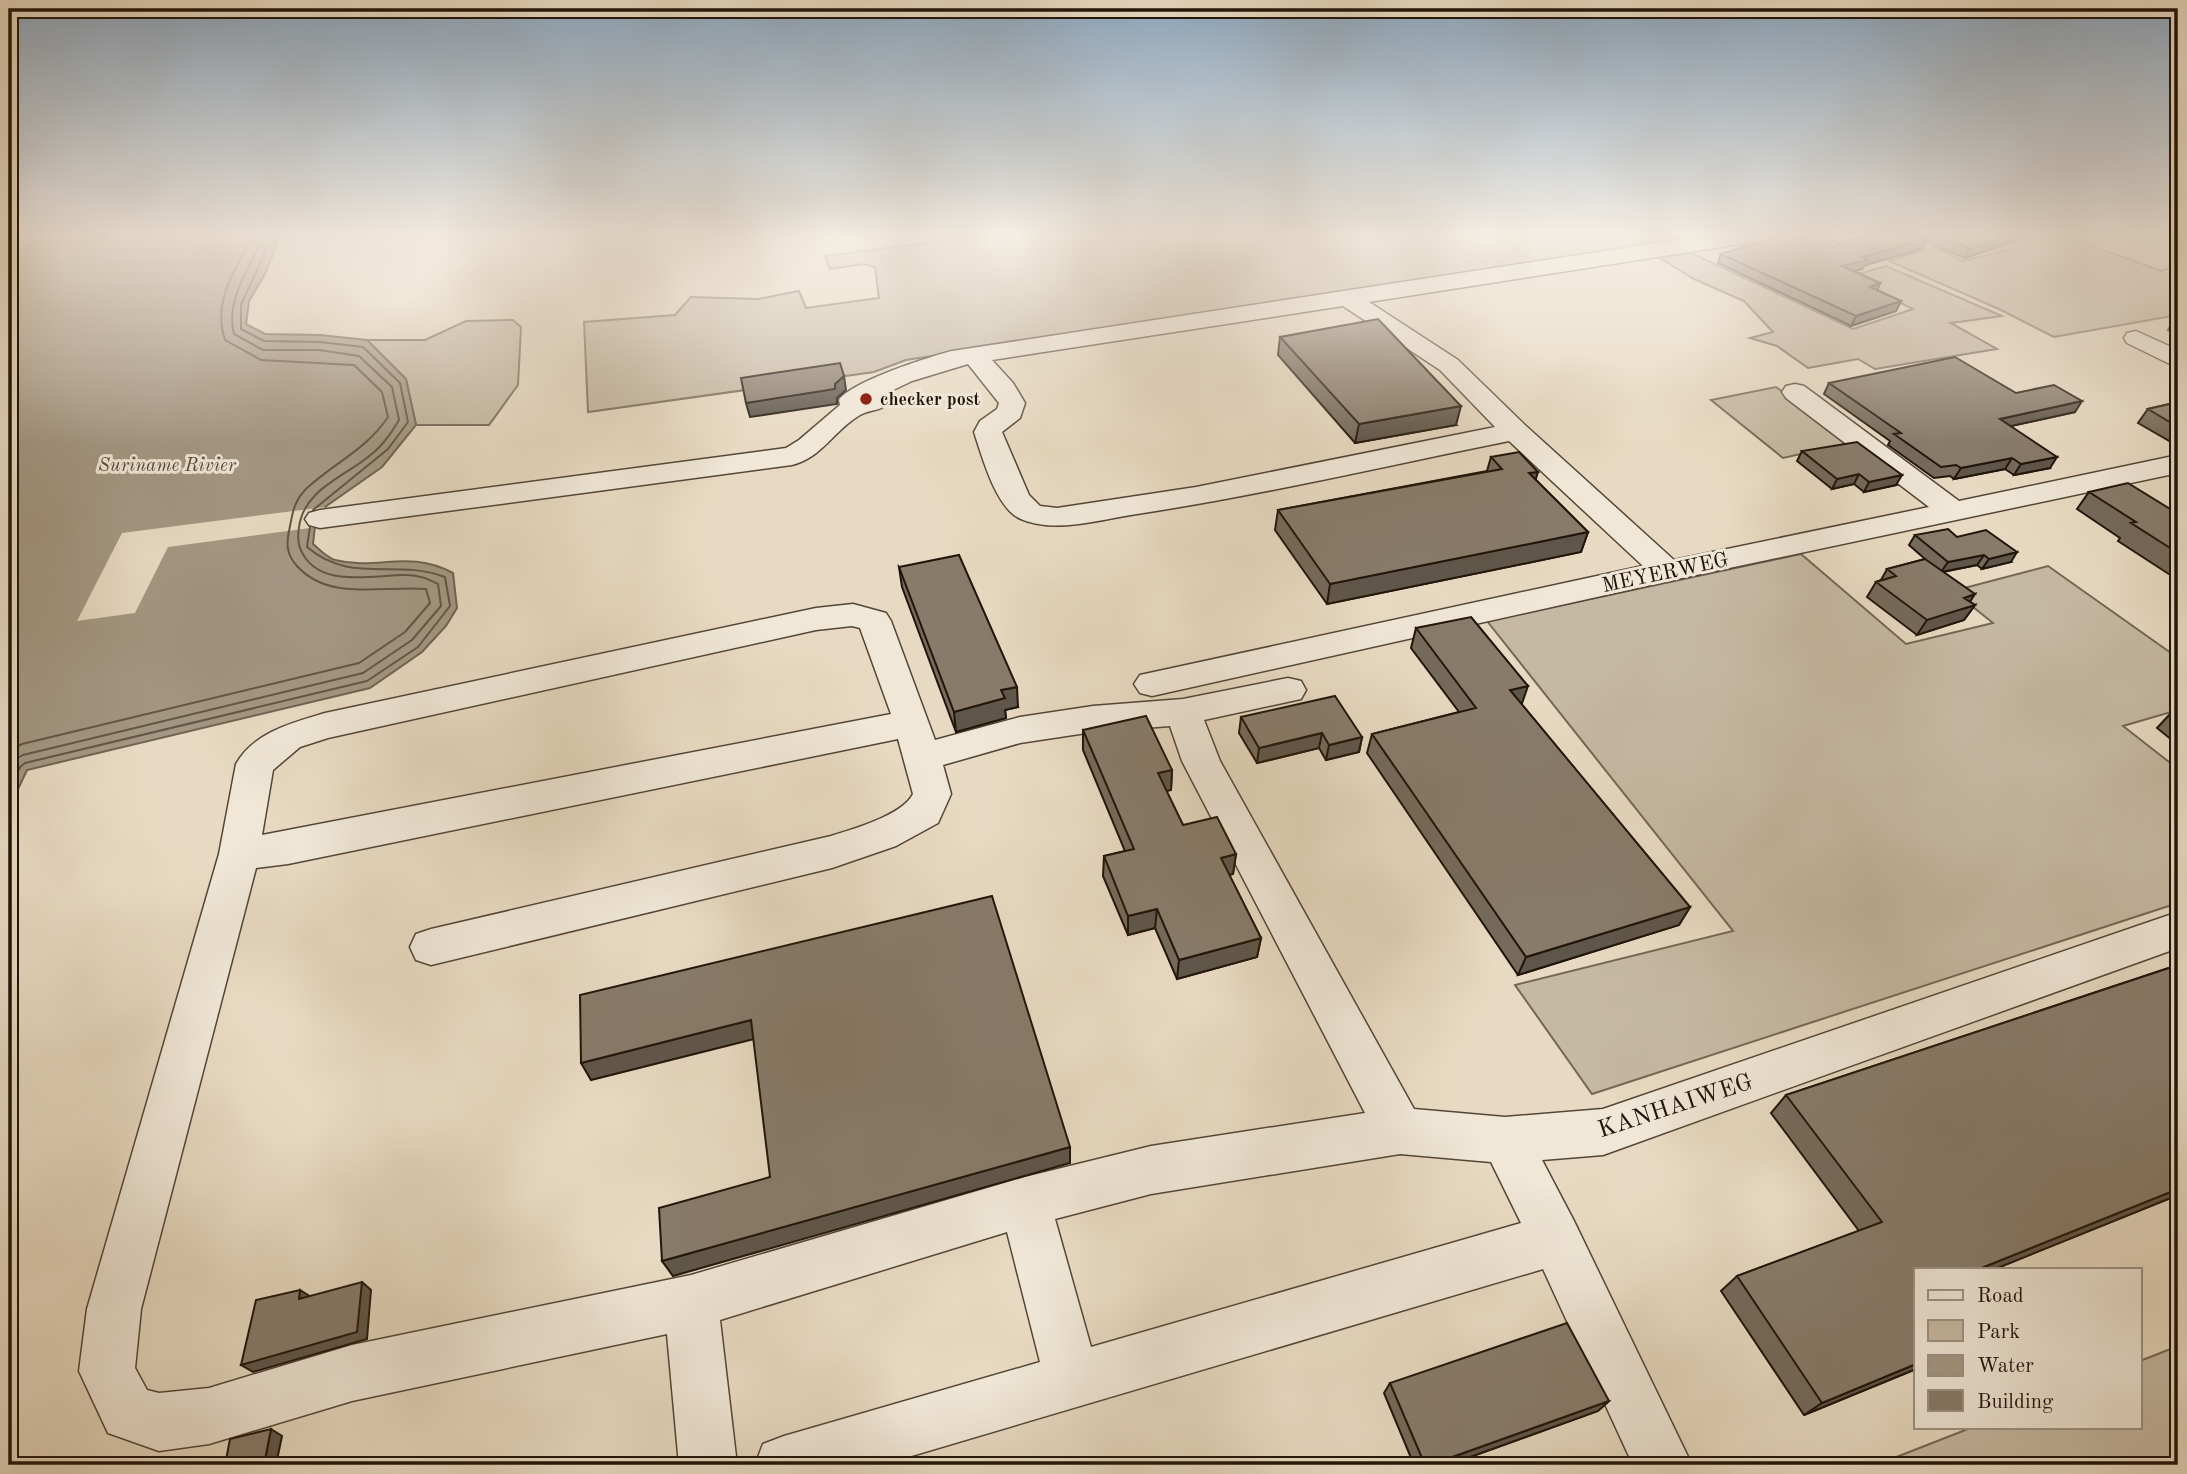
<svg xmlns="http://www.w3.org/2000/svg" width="2187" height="1474" viewBox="0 0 2187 1474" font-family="'Old Standard TT',serif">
<rect width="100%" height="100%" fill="#e8dac2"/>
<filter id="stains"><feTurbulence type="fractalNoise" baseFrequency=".00286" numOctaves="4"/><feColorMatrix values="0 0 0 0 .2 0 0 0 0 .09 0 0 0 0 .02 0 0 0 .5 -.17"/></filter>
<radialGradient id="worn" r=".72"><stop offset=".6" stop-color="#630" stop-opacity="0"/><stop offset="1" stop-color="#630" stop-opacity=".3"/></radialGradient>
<path fill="#c6b9a3" stroke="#746756" stroke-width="2" d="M971,237h735l-800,123 -32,12 -286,40 -4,-90 91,-7 16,-18 67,2 41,-8 7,17 73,-10 -4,-31 -11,-3 -34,5 -5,-13z
M2020,237l23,4 8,-4h17l93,34 17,-6v50l-124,22 -55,-28 -110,-48 45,-14 29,14 49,-12z
M1685,250l168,79 60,-20 -65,-32 38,-11 116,50 -51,7 46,26 -122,20 -17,-10 -50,9 -31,-22 -27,-8 23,-6 -29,-31 -50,-22 -39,-24z
M513,320l8,7 -3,58 -29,40h-73l-10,-46 -39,-39h58l41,-19z
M1776,387l75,56 -68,15 -72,-58z
M1801,554l105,90 87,-21 -40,-32 95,-25 130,92v52l-55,16 55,43v134l-586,191 -77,-109 218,-54 -246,-310z
M2178,1346v119h-302l97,-38h167v-66z"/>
<path fill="#a49783" stroke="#706353" stroke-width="2" d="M9,237h271l-15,37 -16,27 -3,23 19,10 55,1 47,5 39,39 10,46 -34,42 -57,40 -9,10 -3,27c6,5 14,14 22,16 43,11 73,-11 118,13l4,35 -11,18 -24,26 -52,36 -343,82 -18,38z"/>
<path fill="#e8dac2" d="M325,507l-8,20 -149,20 -33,66 -58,8 45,-88z"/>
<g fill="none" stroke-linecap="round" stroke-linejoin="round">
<path stroke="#625646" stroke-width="2" d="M272,237l-31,68v24l23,12 56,1 43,5 37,36 8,39 -20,27 -75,61
M9,751l13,-7 337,-81 46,-31 25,-29 -4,-14c-42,-4 -97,13 -129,-23 -10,-11 -11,-21 -8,-35 4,-19 4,-29 18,-43 27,-25 60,-39 81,-71l-6,-25 -28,-27 -93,-5 -36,-20c-13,-38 10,-70 27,-103
M9,771l5,-11 9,-5 340,-82 49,-33 29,-34 -3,-22c-10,-5 -19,-9 -31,-9 -33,-1 -90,16 -107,-27 -3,-7 -2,-14 -1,-21 5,-37 43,-49 69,-70 13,-9 23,-23 31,-37l-7,-33 -33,-31 -40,-6h-56l-29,-16c-9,-34 16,-67 29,-97
M9,791l11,-24 5,-4 342,-82 51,-34 32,-41 -5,-29c-51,-19 -93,8 -138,-30l3,-20"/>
<defs>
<path id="minor" d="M1696,237h56l-3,5 -8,2 -372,58 89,58 67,65 149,135 255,-53 -143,-109 -4,-6 4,-6 9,-2 9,2 155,115 219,-46v18l-496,105 -530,118 -12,-3 -6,-9 6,-9 503,-109 -134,-125c-124,25 -247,54 -372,73 -36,5 -81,20 -116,5 -25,-10 -39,-63 -47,-87l6,-11 17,-12 2,-6 -31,-39 -56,17 -29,14 6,6c-7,11 -19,8 -29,14 -26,15 -37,42 -68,50l-472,63 -11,-3 -4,-6 4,-6 11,-3 466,-62 13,-8 41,-35 -1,-5c12,-18 89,-43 113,-49zM1343,306l97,64 55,57 -299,60 -139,21 -17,-2 -11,-11 -27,-63 18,-14 5,-15 -12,-20 -21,-23z
M2136,331l42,19v18l-51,-25 -3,-5 3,-5z
M853,604l33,9 5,8 44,119 85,-23 73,-11 90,-7 105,-21 13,3 5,9 -5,9 -97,21 16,41 194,348 91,8 98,-8 575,-197v36l-575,207 -61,5 32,61 118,244h-59l-90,-196 -662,196h-126l8,-21 21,-8 256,-74 -33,-130 -287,88 17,145h-58l-12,-131 -315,67 -143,43 -50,7 -51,-18 -29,-62 8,-62 132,-455 17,-90c18,-32 56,-41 89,-51l491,-105zM852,626l8,2 31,86 -629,121 11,-65 27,-23 28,-9 488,-108zM1170,726l12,35 183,352 -214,33 -126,31 -334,98 -339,70 -143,43 -50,5 -12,-3 -12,-22 6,-59 115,-441 32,-4 610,-125 15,55c-10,21 -60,35 -82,42l-400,93 -15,5 -6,13 6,13 15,5 401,-97 64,-22 42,-23 13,-29 -8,-29 77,-22 73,-11zM1400,1154l91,8 30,61 -430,124 -36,-128 96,-25z"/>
</defs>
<use href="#minor" stroke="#534638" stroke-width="3"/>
<use href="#minor" fill="#f0e7d7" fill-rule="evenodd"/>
</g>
<path fill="#756a5b" stroke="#21150a" stroke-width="2" d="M1861,237h166l-62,21 -39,-16 -4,7 -57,16 -3,4 -8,2 26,12 -3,7 24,11 -5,10 -45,15 -133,-63 3,-9 117,-10z
M2178,321v15l-10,-6 5,-8z
M1280,337l176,88 -101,18 -77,-88z
M1829,383l246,29 -64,14 39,42 -36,7 -9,-6 -51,10 -4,-3 -16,2 -46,-33 2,-4 -66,-47z
M2178,402v44l-40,-23 10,-14z
M1802,451l94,34 -32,7 -10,-8 -22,5 -35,-28z
M1491,457l45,23 52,52 -7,20 -254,52 -52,-74 3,-20 209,-39z
M2089,492l86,20 3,-1v69l-60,-39 2,-3 -43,-29z
M1915,535l42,2 54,25 -29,7 -5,-4 -34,7 27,30 5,3 -11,15 -47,15 -50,-38 9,-15 5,-2 6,-11 38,-10 -16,-14z
M899,567l119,140 -13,3 1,8 -50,14 -54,-145z
M1416,628l105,76 169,203 -11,18 -161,50 -151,-222 5,-19 87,-22 -48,-64z
M2178,711v34l-21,-17 14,-15z
M1241,717l121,20 -3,15 -33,8 -7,-12 -62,15 -18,-30z
M1083,730l89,40 -1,20 -5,1 17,34 53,29 -3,20 -4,1 32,63 -4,19 -80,22 -22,-51 -27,7 -25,-59 1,-20 21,-5 -42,-101z
M2178,965v230l-183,74h-79v100l-112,46 -83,-124 16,-15 122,-45 -88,-118 15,-18z
M1390,1383l219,18 -11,10 -150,54h-34l-30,-72z"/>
<path fill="#5f564a" stroke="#21150a" stroke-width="2" d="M2005,237h22l-62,21 5,-9z
M1927,239l-5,10 -57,16 -3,4 -25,7 5,-10 20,-9z
M1880,283l-4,10 -6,-6z
M1901,301l-5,10 -45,15 5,-10z
M844,376l2,14 -9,8v6l-87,13 -4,-14 89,-19z
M2082,401l-7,11 -82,18 7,-11z
M1461,406l-5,19 -101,18 4,-19z
M2057,457l-7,11 -36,7 7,-11z
M2012,458l-7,11 -51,10 7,-11z
M1538,472l-6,19 -3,-18z
M1859,474l-5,10 -22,5 5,-10z
M1902,475l-6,10 -32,7 5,-10z
M1588,532l-7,20 -254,52 3,-20z
M2017,552l-6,10 -29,7 7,-10z
M1984,555l-7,10 -36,7 7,-10z
M1975,594l-9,14 9,-3 -11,15 -47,15 10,-15 37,-22z
M1528,686l-7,20 -11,-16z
M1017,687l1,20 -13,3 1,8 -50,14 -2,-20 47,-22z
M1322,733l-3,15 -62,15 2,-15z
M1362,737l-3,15 -33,8 3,-15z
M1172,770l-1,20 -14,3 1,-20z
M1236,854l-3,20 -14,3 2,-19z
M1690,907l-11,18 -161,50 8,-18z
M1157,909l-2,19 -27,7v-19z
M1261,938l-4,19 -80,22 2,-19z
M751,1020l7,18 -167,42 -10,-17z
M1070,1147v16l-397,113 -11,-15z
M2178,1189v6l-183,74h-16z
M362,1282l9,8 -4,49 -114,33 -12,-7z
M300,1290l11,7 -12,2z
M1916,1364v5l-112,46 18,-12z
M1609,1401l-11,10 -150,54h-18z
M271,1429l11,7 -6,29h-12z"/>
<path fill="#887b6a" stroke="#21150a" stroke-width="2" d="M1776,237h51l11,7 23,-7h62l4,2 -65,18 5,3 -25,6 38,17 -10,4 31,14 -45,15 -135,-62z
M1941,237h64l-35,12z
M1378,319l83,87 -102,18 -79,-87z
M1955,357l61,36 38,-8 28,16 -82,18 57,38 -36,7 -9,-6 -51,10 -5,-3 -15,2 -47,-33 7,-1 -72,-50z
M840,363l4,13 -9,8v5l-89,14 -5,-25z
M2178,402v25l-30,-18z
M1857,442l45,33 -33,7 -10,-8 -22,5 -35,-28z
M1519,452l19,20 -9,1 59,59 -258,52 -52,-74 224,-41 -11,-12z
M2128,483l47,29 3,-1v42l-47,-30 5,-1 -47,-30z
M1948,529l9,8 29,-7 31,22 -28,7 -5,-4 -36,7 -33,-27z
M959,555l58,132 -16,3 4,8 -51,14 -55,-145z
M1925,559l50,35 -11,4 11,7 -48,15 -51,-38 20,-6 -9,-7z
M1471,617l57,69 -18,4 180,217 -164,50 -154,-223 104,-26 -60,-80z
M1335,696l27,41 -33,8 -7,-12 -63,15 -18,-31z
M2178,711v8l-7,-6z
M1146,716l26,54 -14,3 25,52 34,-8 19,37 -15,4 40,80 -82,22 -22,-51 -29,7 -24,-60 30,-7 -51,-119z
M992,896l78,251 -408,114 -3,-53 111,-31 -19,-157 -170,43 -1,-68z
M2178,965v224l-199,80h-63v95l-94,39 -85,-127 145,-54 -96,-127z
M362,1282l-5,50 -116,33 15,-65 44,-10 -1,9z
M1567,1323l42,78 -179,64h-5l-35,-82z
M271,1429l-7,36h-39l5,-26z"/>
<linearGradient id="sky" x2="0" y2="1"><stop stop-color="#8da8c0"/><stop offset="0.53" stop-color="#f5eee4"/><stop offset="1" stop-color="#f5eee4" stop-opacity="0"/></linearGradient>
<rect width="2187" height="444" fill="url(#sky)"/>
<circle fill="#8f2418" stroke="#f0e7d7" stroke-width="2.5" cx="866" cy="399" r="7"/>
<g text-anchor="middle" stroke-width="6" stroke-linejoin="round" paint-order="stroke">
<g font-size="18" font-weight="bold" fill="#21150a" stroke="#f0e7d7" text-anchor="start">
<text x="880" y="405">checker post</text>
</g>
<g font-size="19" font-style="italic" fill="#55493a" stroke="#f0e7d7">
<text x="167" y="471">Suriname Rivier</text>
</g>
<g font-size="21" fill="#21150a" stroke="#f0e7d7">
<text transform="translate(1665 572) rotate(-12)" y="7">MEYERWEG</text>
</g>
<g font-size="24" fill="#21150a" stroke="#f0e7d7">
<text transform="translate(1675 1105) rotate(-18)" y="8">KANHAIWEG</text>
</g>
</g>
<rect width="2187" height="1474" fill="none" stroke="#e8dac2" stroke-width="35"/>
<rect x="10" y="10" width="2166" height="1453" fill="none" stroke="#21150a" stroke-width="3.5"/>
<rect x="18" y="18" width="2152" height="1439" fill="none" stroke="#21150a" stroke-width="2"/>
<rect x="1914" y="1268" width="228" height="161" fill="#f0e7d7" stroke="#9d9385" stroke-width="2"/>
<rect x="1928" y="1290" width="35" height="10" fill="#f0e7d7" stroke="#9d9385" stroke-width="2"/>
<text x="1977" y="1302" font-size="21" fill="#21150a">Road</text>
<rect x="1928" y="1320" width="35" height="21" fill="#c6b9a3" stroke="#9d9385" stroke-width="2"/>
<text x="1977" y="1338" font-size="21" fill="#21150a">Park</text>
<rect x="1928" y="1355" width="35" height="21" fill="#a49783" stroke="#9d9385" stroke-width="2"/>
<text x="1977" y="1372" font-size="21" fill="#21150a">Water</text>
<rect x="1928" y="1390" width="35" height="21" fill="#887b6a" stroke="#9d9385" stroke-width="2"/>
<text x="1977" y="1408" font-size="21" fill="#21150a">Building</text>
<rect width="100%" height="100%" filter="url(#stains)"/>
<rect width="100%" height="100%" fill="url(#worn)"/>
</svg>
